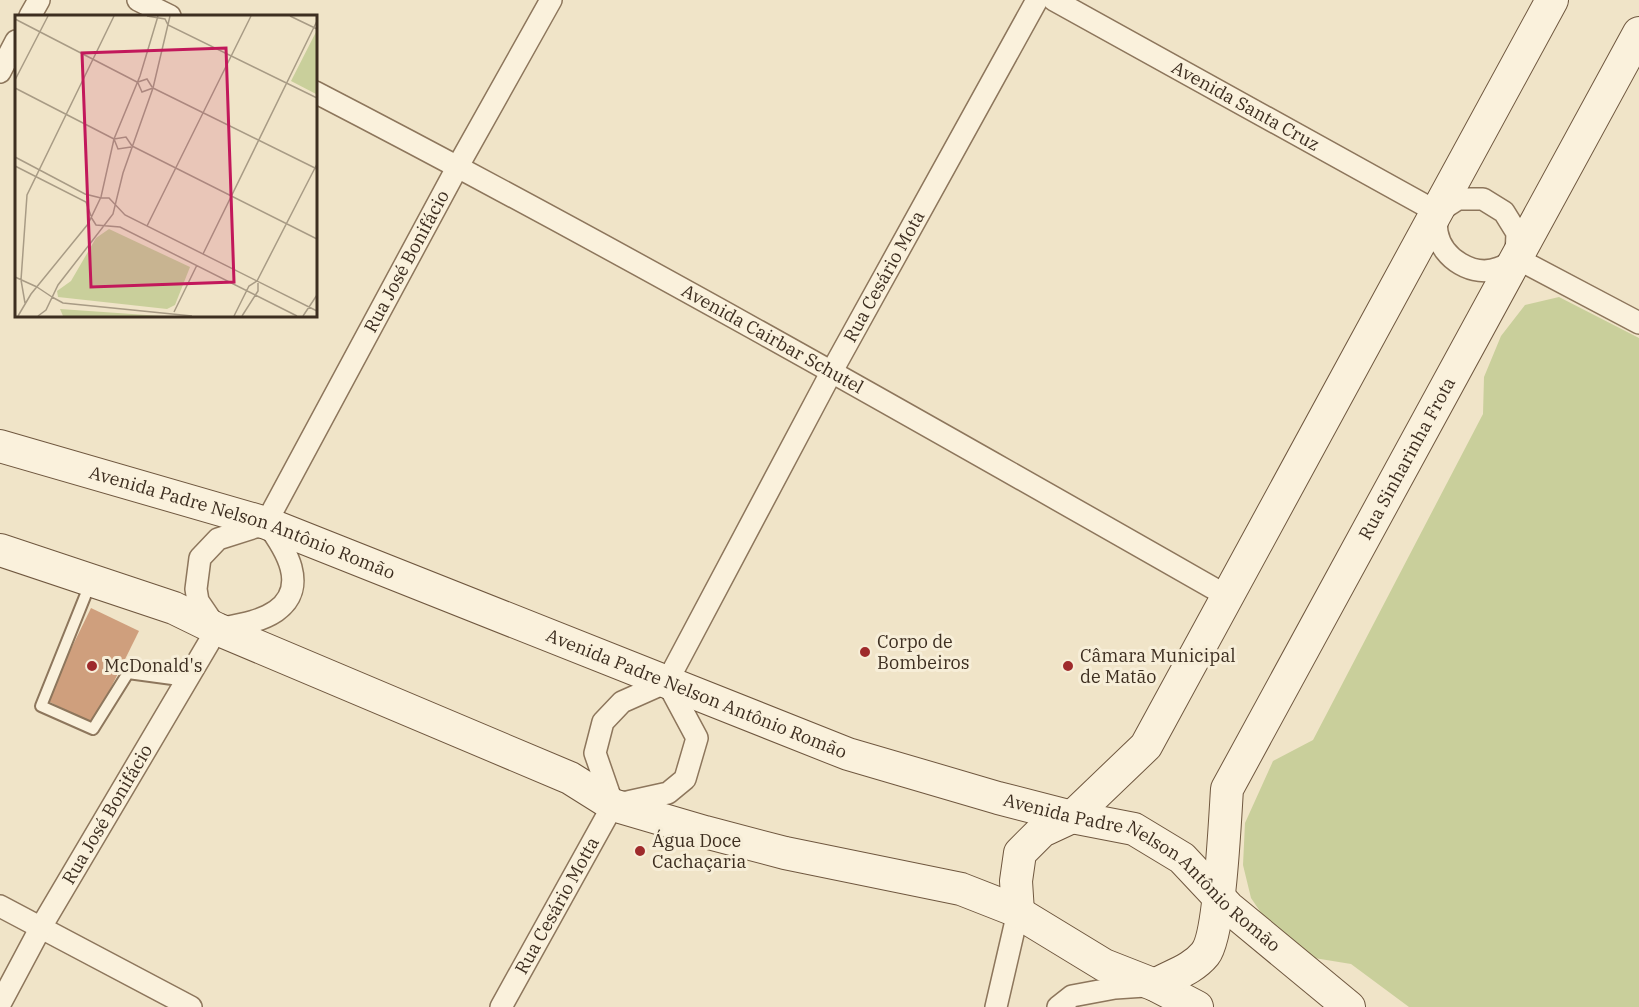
<svg xmlns="http://www.w3.org/2000/svg" width="1639" height="1007" viewBox="0 0 1639 1007" font-family="'IBM Plex Serif',serif">
<rect width="100%" height="100%" fill="#f0e4c8"/>
<path fill="#c9cf9b" d="M1559,297l80,41v669h-230l-58,-43 -49,-8 -28,-24 -23,-34 -8,-33 2,-42 28,-62 40,-21 170,-326 1,-37 17,-41 24,-31z"/>
<path fill="#cf9f7d" d="M91,608l48,23 -46,93 -47,-24z"/>
<g fill="none" stroke-linecap="round" stroke-linejoin="round">
<defs>
<path id="service" d="M90,584l-49,122 52,23 35,-56 59,8"/>
<g id="minor">
<path d="M138,0l32,16"/>
<path id="s1" d="M1054,0l383,212"/>
<path d="M30,16l9,-16"/>
<path d="M0,72l16,-31"/>
<path id="s2" d="M315,92c309,160 610,332 912,504"/>
<path d="M1438,212l20,-13h25l21,13 13,21 -1,24"/>
<path d="M1437,213c0,6 -1,13 0,19 5,27 37,46 62,36 6,-2 12,-7 17,-10"/>
<path d="M1516,258l123,65"/>
<path id="s3" d="M266,523l192,-357 93,-166"/>
<path d="M215,626l-17,-25 -2,-12 4,-31 18,-19 47,-15"/>
<path d="M218,629c20,-4 42,-7 58,-18 34,-24 9,-63 -9,-87"/>
<path id="s4" d="M667,682l165,-311 205,-371"/>
<path d="M618,804l50,-11 17,-14 12,-41 -30,-56"/>
<path d="M613,805l-18,-52 8,-31 19,-20 45,-20"/>
<path d="M0,906l191,101"/>
<path id="s5" d="M0,1004l41,-77 176,-298"/>
<path id="s6" d="M501,1007l112,-202"/>
<path d="M996,1007l22,-95"/>
<path d="M1058,1007l14,-11 43,-8 30,-2"/>
</g>
<g id="secondary">
<path id="s7" d="M0,446l266,77 582,231 150,44 74,19 62,12 48,29 46,49 121,100"/>
<path d="M0,550l174,58 43,21 353,149 43,27 92,27 80,21 176,36 51,20 92,56 51,20 42,22"/>
<path d="M1018,912l-2,-31 4,-28 22,-22 30,-14 74,-71 406,-746"/>
<path id="s8" d="M1155,985c17,-10 37,-15 50,-31 15,-18 20,-136 22,-165l412,-756"/>
</g>
</defs>
<use href="#service" stroke="#8d765c" stroke-width="14"/>
<use href="#minor" stroke="#8d765c" stroke-width="24"/>
<use href="#secondary" stroke="#6f573f" stroke-width="34"/>
<use href="#service" stroke="#faf1dc" stroke-width="10"/>
<use href="#minor" stroke="#faf1dc" stroke-width="21"/>
<use href="#secondary" stroke="#faf1dc" stroke-width="32"/>
</g>
<g fill="#9e2a2b" stroke="#f7eed8" stroke-width="2">
<circle cx="865" cy="652" r="6"/>
<circle cx="92" cy="666" r="6"/>
<circle cx="1068" cy="666" r="6"/>
<circle cx="640" cy="851" r="6"/>
</g>
<g text-anchor="middle" stroke-width="6" stroke-linejoin="round" paint-order="stroke">
<g font-size="18" fill="#3d2e20" stroke="#f7eed8">
<text dy="6" stroke="none"><textPath href="#s1" startOffset="219">Avenida Santa Cruz</textPath></text>
<text dy="6" stroke="none"><textPath href="#s3" startOffset="297">Rua José Bonifácio</textPath></text>
<text dy="6" stroke="none"><textPath href="#s4" startOffset="460">Rua Cesário Mota</textPath></text>
<text dy="6" stroke="none"><textPath href="#s2" startOffset="520">Avenida Cairbar Schutel</textPath></text>
<text dy="6" stroke="none"><textPath href="#s8" startOffset="603">Rua Sinharinha Frota</textPath></text>
<text dy="6" stroke="none"><textPath href="#s7" startOffset="254">Avenida Padre Nelson Antônio Romão</textPath></text>
<text dy="6" stroke="none"><textPath href="#s7" startOffset="740">Avenida Padre Nelson Antônio Romão</textPath></text>
<text dy="6" stroke="none"><textPath href="#s5" startOffset="218">Rua José Bonifácio</textPath></text>
<text dy="6" stroke="none"><textPath href="#s7" startOffset="1226">Avenida Padre Nelson Antônio Romão</textPath></text>
<text dy="6" stroke="none"><textPath href="#s6" startOffset="116">Rua Cesário Motta</textPath></text>
</g>
<g font-size="18" fill="#3d2e20" stroke="#f7eed8" text-anchor="start">
<text x="877" y="648">Corpo de<tspan x="877" dy="21">Bombeiros</tspan></text>
<text x="1080" y="662">Câmara Municipal<tspan x="1080" dy="21">de Matão</tspan></text>
<text x="104" y="672">McDonald's</text>
<text x="652" y="847">Água Doce<tspan x="652" dy="21">Cachaçaria</tspan></text>
</g>
</g>
<g transform="translate(15 15)">
<rect width="302" height="302" fill="#f0e4c8"/>
<path d="M301,17h1l-1,62 -25,-13zM94,214l81,38 -15,38 -8,4 -109,-12 -1,-6 14,-10 25,-43zM45,294l101,7h-98z" fill="#c9cf9b"/>
<path fill="none" stroke="#a89b85" stroke-width="1.5" d="M132,1l18,3 3,6 149,73M275,1l27,13M0,4l122,63M0,65l33,-64M123,67l9,-3 5,8M123,68l4,9 11,-4M0,73l99,51M138,73l164,81M99,124l4,10 13,-2M99,124l12,-2 6,9M117,131l185,93M0,142l70,37 16,4M0,151l71,36 5,14M86,183h8l16,17 192,96M76,202l5,8 24,2 177,89M132,211l104,-210M188,239l114,-233M0,262l22,10M22,272l15,10M37,282l11,6 129,13M10,288l-4,-23 6,-85 87,-179M159,297l23,-47M3,301l13,-22 57,-70 13,-27 13,-58 26,-63 18,-60M23,301l8,-6 12,-25 55,-71 10,-41 30,-85 17,-72M219,301l15,-30 8,-5 60,-117M227,301l16,-25v-8M288,301l14,-21"/>
<path fill="#c2185b" fill-opacity="0.15" stroke="#c2185b" stroke-width="3" d="M211,33l8,234 -143,5 -9,-234z"/>
<rect width="302" height="302" fill="none" stroke="#3d2e20" stroke-width="3"/>
</g>
</svg>
